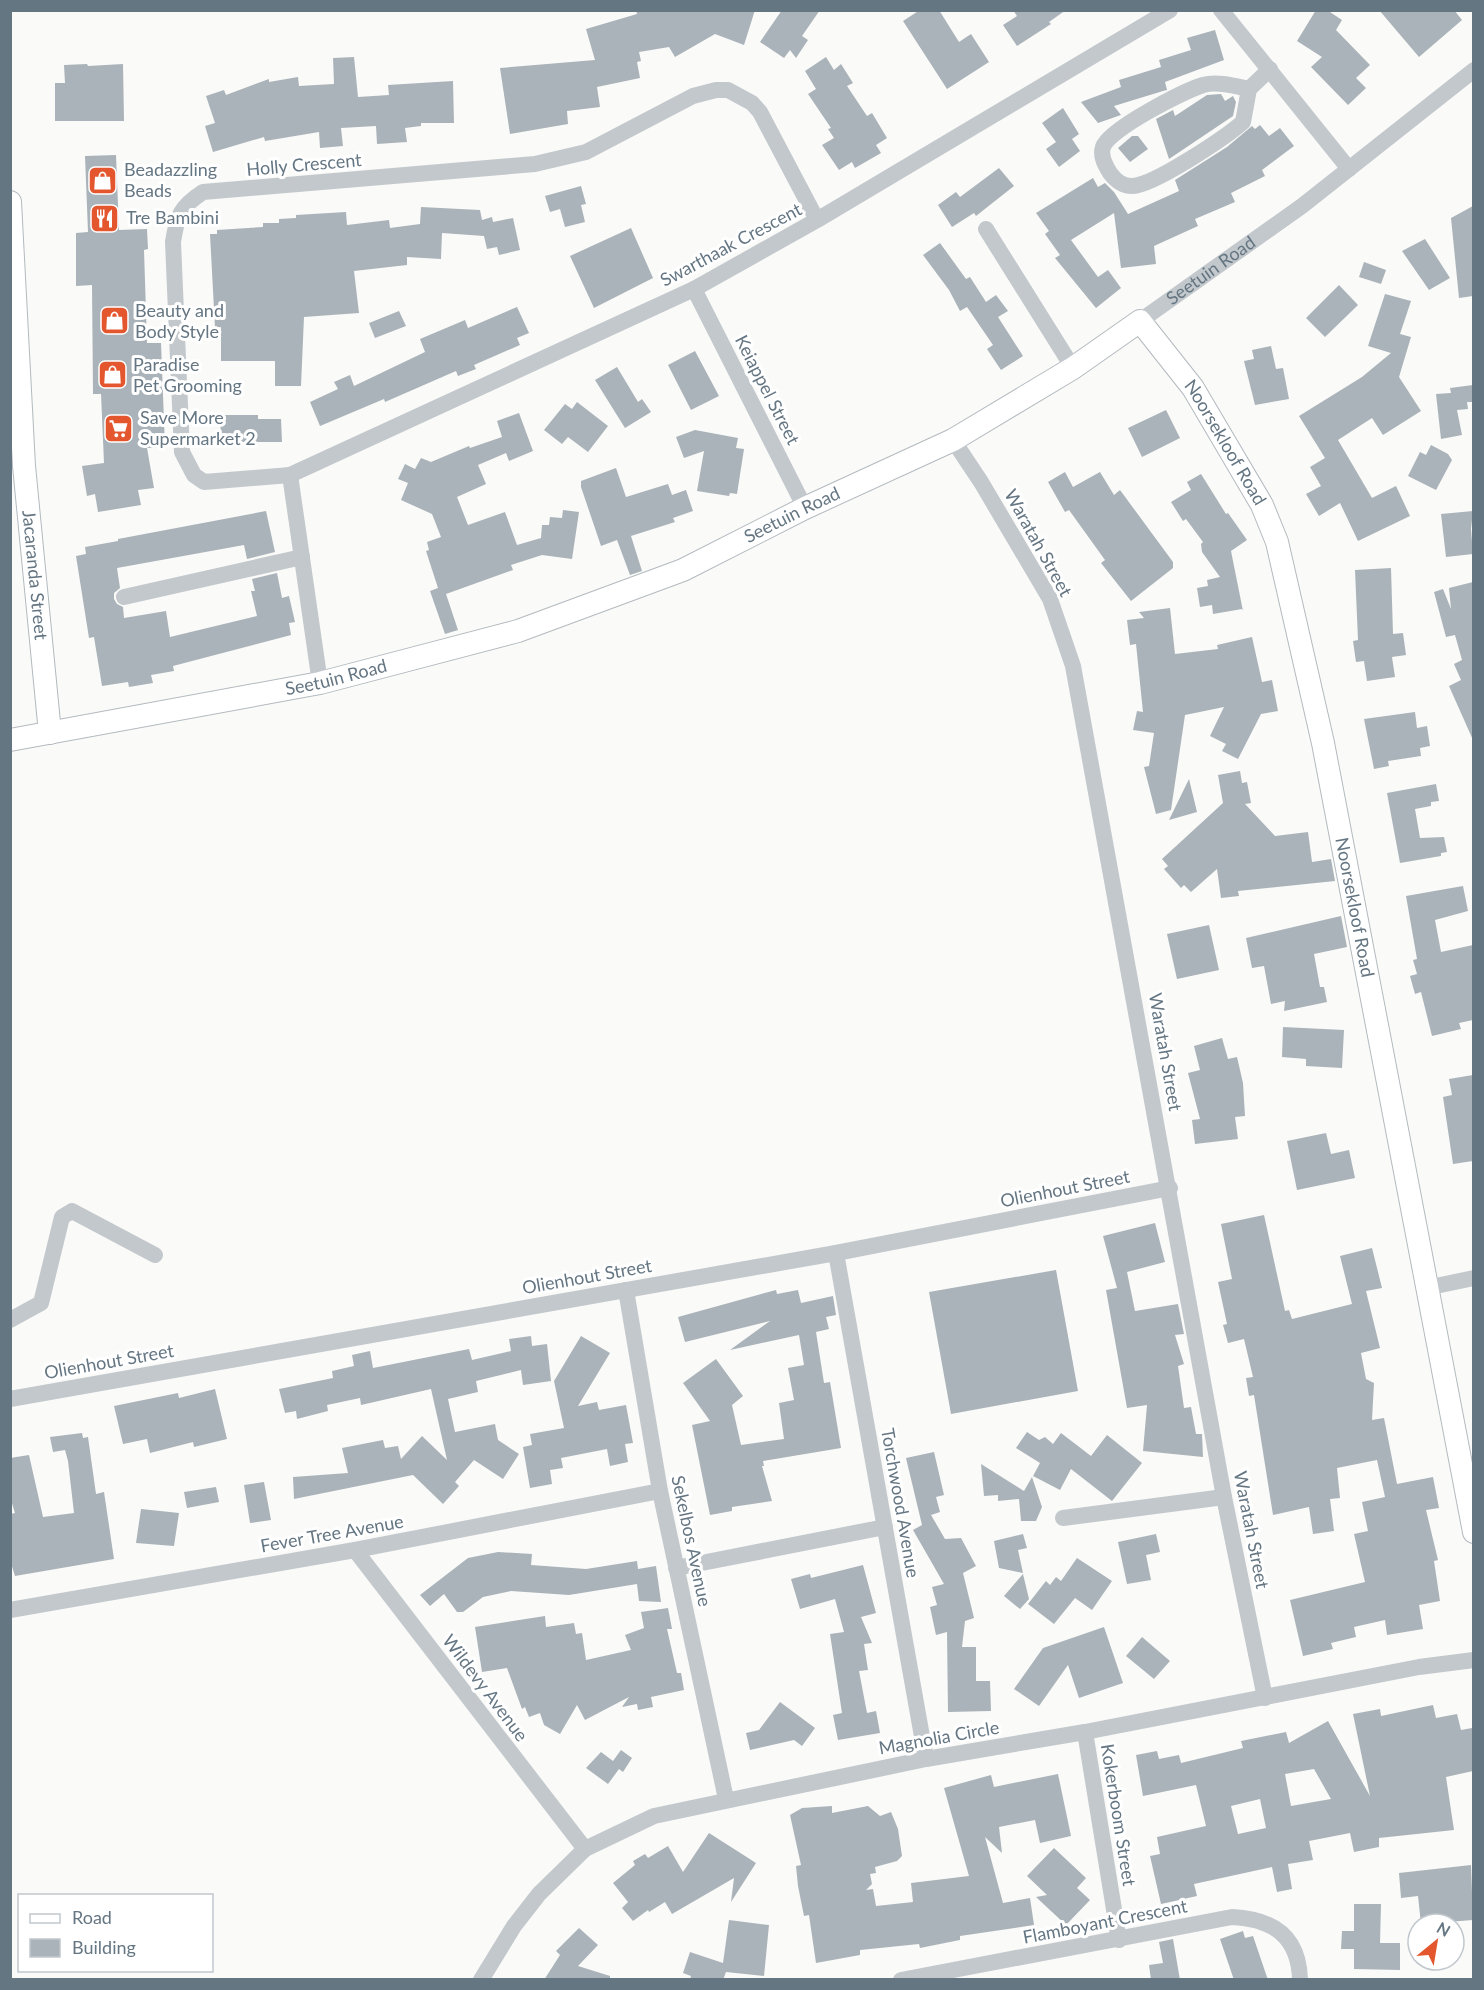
<svg xmlns="http://www.w3.org/2000/svg" width="1484" height="1990" viewBox="0 0 1484 1990" font-family="Lato,sans-serif">
<rect width="100%" height="100%" fill="#fafaf8"/>
<path fill="#aab3b9" fill-rule="evenodd" d="M636,10h119l-11,35 -29,-11 -40,23 -6,-10 -30,5 2,9 -4,1 3,16 -43,9 3,20 -33,4 1,13 -58,10 -10,-66 95,-8 -9,-31 51,-15z
M782,10h38l-18,26 6,4 -12,18 -6,-8 -6,8 -24,-16z
M920,10h19l20,32 12,-8 18,28 -42,27 -44,-68z
M1013,10h53l-17,12 2,2 -34,22 -14,-21 14,-9z
M1316,10h11l15,10 -6,10 34,35 -14,13 10,10 -18,17 -37,-38 11,-10 -25,-16z
M1379,10h75l8,10 -43,37z
M1215,30l9,30 -59,22 2,8 -4,1 -49,15 7,9 -23,8 -17,-21 40,-15 -2,-7 42,-13 -2,-7 32,-10 -4,-12z
M354,57l4,40 31,-2 -1,-10 65,-4 1,42h-33v3l-16,2 2,14 -30,2 -1,-18 -35,2 2,18 -23,2 -1,-16 -54,9 -1,-4 -51,15 -8,-26 10,-3 -9,-27 18,-6 2,5 43,-16v3l29,-5 1,9 35,-2 -1,-26z
M826,57l8,13 7,-6 12,19 -6,3 20,30 5,-3 15,25 -11,7 5,8 -26,15 -3,-6 -13,8 -17,-25 12,-7 -6,-9 3,-1 -23,-34 8,-5 -11,-18z
M87,64l1,2 35,-2 1,57h-69v-38h10l-1,-18z
M1221,94l4,7 8,-5 3,6 -3,14 -64,43 -13,-40 17,-9 2,6 32,-21z
M1063,108l16,26 -7,5 8,12 -21,16 -13,-18 10,-7 -14,-19z
M1260,125l9,11 11,-8 14,18 -32,24 3,6 -34,17 4,9 -40,17 3,7 -44,20 2,18 -35,4 -7,-55 -43,27 27,37 10,-7 13,18 -25,20 -41,-50 5,-3 -15,-21 4,-3 -13,-18 57,-35 5,9 7,-4 9,9 14,22 51,-23 -4,-11 52,-33 25,-21 3,3z
M1132,136h6l10,13 -18,13 -12,-14z
M116,155l3,75 28,-1 1,20 -4,1 3,93h14l4,104 -18,1 7,40 -16,2 3,15 -43,7 -3,-18 -8,2 -5,-30 22,-3 -3,-69h-8l-1,-109 -16,1v-53l12,-1 -3,-76z
M999,168l15,18 -38,30 -2,-3 -22,14 -14,-22 18,-13 4,5z
M581,186l5,18 -5,1 4,17 -20,5 -5,-18 -10,3 -5,-16z
M1473,206v90l-14,2 -8,-80z
M421,207l59,3 2,10 10,-3 1,5 20,-4 7,32 -21,5 -2,-8 -10,2 -3,-13 -42,-3 -1,26 -34,-2v8l-53,6 5,42 -55,4 -3,69h-26v-25h-54v-34l-6,1 -5,-94h7v-4l46,-3v-4h16v-4l17,-1v-3l33,-2 17,-1 1,13 42,-5 1,8 30,-4z
M631,228l22,50 -59,30 -24,-52z
M1425,239l25,39 -21,12 -27,-39z
M940,243l26,36 4,-2 16,25 10,-7 12,16 -10,6 25,39 -22,14 -14,-21 6,-4 -26,-38 -7,4 -11,-21 -26,-35z
M1364,262l22,8 -5,14 -22,-7z
M1339,285l19,20 -33,32 -19,-19z
M1385,294l26,7 -11,33 11,3 -12,40 22,34 -38,24 -11,-17 -34,22 34,58 24,-12 14,30 -52,25 -18,-38 -21,13 -13,-22 15,-8 -11,-19 15,-9 -26,-42 63,-39 29,-24 -23,-7z
M517,307l12,26 -12,5 3,7 -46,20 2,4 -18,7 -2,-5 -71,31 -1,-3 -64,27 -10,-24 28,-13 -4,-7 16,-7 4,11 71,-34 -5,-13 45,-19 3,8z
M399,311l7,15 -31,12 -6,-15z
M1271,346l5,23 7,-1 6,31 -34,6 -11,-44 10,-2 -2,-9z
M695,351l24,45 -28,14 -23,-45z
M617,367l21,35 4,-3 9,13 -26,16 -30,-48z
M1473,385v17h-6l1,7 -11,1 5,25 -21,4 -5,-45 15,-1 -1,-5z
M577,402l31,24 -20,26 -20,-15 -6,7 -18,-14 21,-26 7,5z
M1166,410l14,28 -38,19 -14,-29z
M519,413l14,38 -24,10 -3,-8 -28,12 8,19 -29,13 11,28 37,-13 12,33 24,-7 1,-13h7l1,-8 12,1 1,-8 16,2 -7,47 -30,-4 -31,10 2,5 -67,24 12,36 -13,4 -15,-43 8,-3 -12,-37 3,-1 -2,-8 14,-5 -9,-23 -31,-14 7,-17 -10,-4 7,-15 10,5 6,-11 10,4 38,-16 1,2 32,-11 -5,-16z
M220,415h38v4h23l1,23h-61z
M695,430l43,8 -2,10 8,1 -7,45 -7,-1 -1,3 -32,-5 7,-40 -20,7 -8,-21z
M1431,445l17,9 4,6 -16,30 -28,-14 12,-24 6,3z
M616,468l10,29 42,-13 4,11 14,-5 7,21 -20,7 2,4 -44,14 11,35 -12,4 -13,-35 -16,6 -20,-59v-6z
M1065,472l8,15 27,-15 14,23 6,-5 53,72v6l-42,33 -30,-38 4,-3 -36,-50 -4,2 -17,-30z
M1201,474l25,40 2,-1 19,27 -16,11 12,60 -1,-2 -29,5 -1,-9 -12,2 -3,-19 11,-2 -1,-6 13,-3 -18,-25 -1,-8 2,-2 -17,-23 -3,2 -12,-19 20,-12 -4,-8z
M266,511l9,41 -28,7 -3,-14 -127,23 3,20 -6,5v6l3,5 6,3 1,11 42,-7 4,26 87,-21 -6,-25h4l-3,-12 25,-6 5,25 7,-2 6,26 -6,1 2,12 -118,31 1,5 -23,4 2,8 -24,4 -1,-5 -26,4 -8,-49 -5,1 -13,-82 10,-2 -1,-7 33,-6v-2z
M1473,511l-2,18 2,25 -27,3 -5,-43z
M1391,568l2,66 10,-1 3,22 -14,2 3,20 -28,4 -3,-20 -8,1 -3,-21 5,-1 -3,-70z
M1473,582v158l-24,-54 12,-6 -7,-16 8,-4 -7,-25 -9,2 -12,-45 9,-3 8,20 -2,-21z
M1170,608l5,46 43,-5 -1,-4 35,-8 10,45 10,-2 6,31 -17,3 -23,45 -16,-8 4,-7 -16,-8 14,-29 -39,8 -14,95 -15,4 -12,-47 5,-1 5,-33 -21,-3 4,-19 6,1 -7,-68 -6,1 -3,-25 17,-2 -5,-6z
M1415,712l2,16 10,-2 3,20 -10,2 1,8 -33,5 1,5 -15,3 -10,-50z
M1240,771l2,12 5,-1 4,21 -6,1 30,32 33,-4 4,30 19,-3 4,22 -97,10 1,5 -18,2 -4,-29 -26,23 -7,-7 -3,3 -17,-19 4,-3 -6,-7 61,-56 -5,-28z
M1189,779l8,33 -28,8z
M1436,784l3,17 -8,1v4l-16,3 5,29 24,-1 3,15 -6,1v3l-41,7 -13,-70z
M1463,886l5,25 -33,9 6,32 32,-7v75l-14,3 2,6 -29,7 -11,-44 -6,2 -5,-18 7,-2 -4,-14 4,-1 -11,-63z
M1341,916l6,31 -33,7 6,33h4l3,15 -43,9 1,-10 -14,3 -7,-38 -12,2 -6,-30z
M1209,925l10,45 -42,9 -10,-45z
M1283,1027l61,3 -2,38 -36,-2v-7l-24,-2z
M1222,1038l6,21 9,-2 6,26 2,33 -10,1 3,22 -43,5 -3,-24 8,-1 -12,-46 12,-3 -6,-24z
M1473,1075v86l-20,3 -10,-67 9,-2 -3,-16z
M1326,1133l5,21 18,-4 6,28 -58,12 -10,-49z
M1264,1215l21,96 4,-1 3,9 60,-15 -12,-48 32,-8 10,40 -16,3 14,57 -19,5 5,26 8,4 -2,37 12,-2 13,66 36,-7 6,31 -13,2 12,50 -4,1 6,40 -21,4 4,24 -36,6 -2,-15 -31,7 2,10 -25,6 2,6 -30,7 -13,-56 75,-18 -11,-48 14,-3 -6,-29 23,-5 -8,-37 -40,8 3,30 -10,1 4,32 -21,3 -4,-27 -36,8 -19,-120 -5,1 -3,-18 7,-1 -9,-38 -16,4 -5,-18 4,-1 -9,-42 14,-3 -11,-55z
M1155,1223l10,39 -38,10 8,39 43,-7 6,30 -9,1 9,29 -6,2 6,42 7,-1 5,27h6l1,23 -60,-6 4,-46 -20,3 -21,-118 11,-2 -14,-52z
M1056,1270l22,121 -127,23 -22,-122z
M776,1290l1,4 21,-4 3,13 32,-7 3,19 -10,2 3,12 -13,3 8,51 6,-1 11,66 -78,13 1,5h-2l10,35 -40,6v4l-22,4 -18,-90 18,-4 -27,-38 33,-24 27,37 -11,9 9,40 43,-6 -5,-36 15,-3 -6,-32 16,-3 -5,-30 -69,15 40,-29 -85,21 -7,-25z
M531,1336l1,10 15,-2 4,37 -28,4 -2,-15 -45,11 2,11 -30,7 7,33 40,-8 3,16 21,14 -16,25 -29,-19 -19,22 4,4 -16,18 -30,-29 -119,24 -1,-22 55,-4 -6,-25 41,-8 2,8 13,-2 3,13 21,-23 25,24 -16,-71 -70,16 -1,-7 -33,7 1,6 -31,8 -1,-8 -11,2 -6,-24 54,-11 -1,-7 22,-5 -2,-11 18,-4 3,17 96,-19 3,11 39,-9 -2,-12z
M581,1336l29,17 -32,53 19,-4 2,8 27,-5 7,38 -8,1 3,18 -18,4 -3,-17 -46,9 2,10 -13,2 2,14 -22,4 -7,-41 9,-2 -2,-11 34,-6 -10,-47z
M215,1389l12,50 -33,8 -1,-5 -43,11 -3,-14 -24,5 -9,-38 64,-13 1,5z
M1027,1432l12,8 6,-3 8,7 8,-11 30,23 16,-21 35,28 -30,38 -41,-32 -11,21 -27,-14 7,-13 -24,-15z
M82,1433l1,5 5,-1 8,57 8,-2 10,67 -99,17 -5,-16v-46l5,-1 -5,-16v-39l19,-3 14,62 31,-4 -6,-52 -3,-11 -12,2 -3,-15z
M934,1452l10,43 -8,2 4,15 -9,3 14,24 16,-1 15,28 -13,7 11,45 -9,3 -3,26h14v34h14l1,30 -43,1 -1,-80 -11,3 -6,-28 7,-2 -5,-18 12,-3 -31,-54 9,-5 -16,-67z
M981,1464l43,27 8,-14 10,30 -6,14h-15l-2,-22 -21,2v-6l-14,1z
M264,1482l7,38 -21,3 -6,-38z
M216,1487l3,15 -32,6 -3,-16z
M141,1509l38,4 -5,33 -38,-3z
M1023,1534l4,14 -9,2 5,23 -24,-5 -5,-27z
M1156,1534l4,18 -14,3 5,25 -24,4 -9,-42z
M498,1552l34,2 -1,11 55,4 51,-8 1,8 18,-3 5,36 -22,-1 -2,-17 -68,11 -58,-4 -28,6 -20,15h-6l-13,-18 -14,12 -10,-11 48,-37z
M1077,1558l35,23 -20,29 -17,-12 -21,26 -26,-20 18,-23 4,4 6,-8 5,4z
M863,1565l13,48 -15,4 11,26 -8,1 4,26 -9,1 8,42 9,-2 4,22 -42,7 -5,-25 9,-2 -12,-79 14,-2 -9,-33 -35,10 -9,-30 19,-5 1,4z
M1023,1574l6,25 -9,10 -16,-13z
M668,1608l4,21h-5l10,44h4l3,17 -33,7 2,10 -15,3 -1,-6 -15,3 7,-10 -44,23 -8,-15 -17,29 -16,-9 -4,-12 -11,4 -4,-10 -3,2 -15,-41 -25,4 -7,-45 70,-11 1,11 28,-4 2,11 6,-1 4,27 45,-10 -6,-15 19,-7 -3,-16z
M1104,1627l19,56 -44,15 -11,-33 -29,41 -25,-17 29,-41z
M1142,1637l28,24 -16,18 -28,-23z
M780,1702l35,26 -13,18 -8,-6 -44,10 -4,-17 13,-3z
M1433,1705l3,13 21,-4 4,16 11,-2 1,8v35l-27,6 8,53 -75,8v9l-25,5 -4,-19 -41,8 4,19 -25,4 4,25 -15,3 -5,-25 -78,17 3,12 -36,8 -11,-48 10,-2 -3,-17 49,-11 -10,-41 -53,11 -7,-41 21,-4 2,8 20,-4 2,8 62,-15 -2,-7 45,-9 3,11 39,-22 42,75 -17,-82 27,-5 1,7zM1314,1769l17,30 -40,7 -6,-32zM1260,1799l6,29 -28,6 -7,-28z
M621,1750l11,8 -9,14 -4,-3 -11,15 -22,-16 15,-16 12,9z
M1058,1774l13,62 -31,7 -5,-23 -36,7 3,26 -17,-16 18,66 27,-5 4,27 -74,11v4l-40,8 -1,-4 -59,6v5l-44,8 -7,-48 -5,1 -6,-30 -2,-20 5,-1 -11,-50 12,-7 30,-2v7l36,-7 12,10 11,-4 7,17 4,27 -5,5 -22,6 1,6 -6,1 2,10 -6,6 7,-1 3,17 37,-4 -2,-19 58,-7 -25,-88 47,-13 3,12z
M709,1833l47,30 -25,39 3,-24 -62,36 -7,-12 -16,10 -1,-2 -15,11 -11,-13 6,-6 -15,-19 22,-18 -2,-4 12,-7 3,4 20,-12 15,26z
M1054,1848l32,30 -9,10 13,12 -24,25 -30,-28 11,-2 -20,-19z
M1471,1865l2,55 -52,4 -3,-28 -17,2 -2,-25z
M1354,1904h27l-1,39h20v27l-46,-1v-20h-13l1,-18h12z
M729,1920l40,5 -5,51 -38,-4 -3,8h-33l1,-4 -8,-3 7,-21 33,11z
M579,1928l19,17 -20,21 32,10v4h-66l16,-25 -4,-4z
M1243,1931l2,7 8,-2 15,44h-34l-14,-41z
M1173,1939l7,41h-29l-2,-15 14,-2 -4,-21z"/>
<g fill="none" stroke-linecap="round" stroke-linejoin="round">
<defs>
<g id="secondary">
<path id="s2" d="M10,202l14,264 26,267"/>
<path id="s3" d="M10,740l310,-57 198,-52 165,-61 122,-62 148,-68 120,-72 67,-47 53,67 69,117 15,37 46,201 151,789"/>
</g>
</defs>
<use href="#secondary" stroke="#b3babf" stroke-width="24"/>
<g stroke="#c3c8cc" stroke-width="16">
<path d="M1221,10l128,159"/>
<path d="M1249,89l-6,33c-17,15 -90,64 -111,64 -10,0 -16,-5 -22,-13 -5,-8 -10,-17 -7,-26 6,-18 81,-56 100,-62 14,-4 32,1 46,4l21,-20"/>
<path d="M817,220l-57,-108 -8,-9 -24,-13h-12l-23,6 -107,56 -51,12 -332,28c-23,15 -26,24 -30,50l9,210 12,23 10,7 86,-7 404,-186 123,-69 353,-210"/>
<path d="M986,229l87,139"/>
<path d="M694,289l111,219"/>
<path id="s1" d="M1140,321l162,-115 172,-136"/>
<path d="M953,440l28,42 69,117 23,67 151,831 41,201"/>
<path d="M290,475l30,208"/>
<path d="M124,597l178,-40"/>
<path d="M836,1253l90,506"/>
<path d="M1426,1288l48,-10"/>
<path d="M626,1290l34,201 66,308"/>
<path d="M10,1320l31,-17 21,-86 10,-6 83,44"/>
<path d="M10,1399l826,-146 334,-65"/>
<path d="M1063,1518l161,-21"/>
<path d="M355,1550l230,299"/>
<path d="M676,1568l209,-41"/>
<path d="M10,1610l345,-60 305,-59"/>
<path d="M1085,1732l34,208"/>
<path d="M481,1980l33,-54 25,-32 46,-45 69,-33 272,-57 159,-27 334,-65 55,-7"/>
<path d="M901,1980l331,-63c42,2 67,20 68,63"/>
</g>
<use href="#secondary" stroke="#fff" stroke-width="22"/>
</g>
<defs>
<symbol id="shop-square" viewBox="-11 -11 22 22"><rect x="-9" y="-9" width="18" height="18" rx="4" fill="#e4572e" stroke="#fff"/><path d="M-5-2.5h2.3a2.7 3.5 0 0 1 5.4 0H5L5.5 6h-11ZM-1.5-2.5h3a1.5 2.3 0 0 0-3 0Z" fill="#fff"/></symbol>
<symbol id="restaurant-square" viewBox="-11 -11 22 22"><rect x="-9" y="-9" width="18" height="18" rx="4" fill="#e4572e" stroke="#fff"/><path d="M-5-6h1v4h1v-4h1v4h1v-4h1v5L-1.5 .5V6h-2V.5L-5-1ZM5-6V6H3V1.5H1.5Q1.5-4 5-6Z" fill="#fff"/></symbol>
<symbol id="supermarket-square" viewBox="-11 -11 22 22"><rect x="-9" y="-9" width="18" height="18" rx="4" fill="#e4572e" stroke="#fff"/><path d="M-6-5.5h2.5l.6 2H6L4.5 2H-2.5L-4.4-4H-6ZM-1.5 3.2a1.3 1.3 0 1 0 .1 0ZM3 3.2a1.3 1.3 0 1 0 .1 0Z" fill="#fff"/></symbol>
</defs>
<g fill-rule="evenodd">
<use href="#shop-square" x="86" y="164" width="33" height="33"/>
<use href="#restaurant-square" x="88" y="202" width="33" height="33"/>
<use href="#shop-square" x="98" y="304" width="33" height="33"/>
<use href="#shop-square" x="96" y="358" width="33" height="33"/>
<use href="#supermarket-square" x="102" y="412" width="33" height="33"/>
</g>
<g text-anchor="middle" stroke-width="6" stroke-linejoin="round" paint-order="stroke">
<g font-size="18" fill="#657683" stroke="#fff">
<text transform="translate(304 165) rotate(-5)" y="6">Holly Crescent</text>
<text transform="translate(731 245) rotate(-28)" y="6">Swarthaak Crescent</text>
<text dy="6" stroke="none"><textPath href="#s1" startOffset="87">Seetuin Road</textPath></text>
<text transform="translate(767 390) rotate(63)" y="6">Keiappel Street</text>
<text dy="6" stroke="none"><textPath href="#s3" startOffset="1366">Noorsekloof Road</textPath></text>
<text dy="6" stroke="none"><textPath href="#s3" startOffset="818">Seetuin Road</textPath></text>
<text transform="translate(1038 543) rotate(61)" y="6">Waratah Street</text>
<text dy="6" stroke="none"><textPath href="#s2" startOffset="374">Jacaranda Street</textPath></text>
<text dy="6" stroke="none"><textPath href="#s3" startOffset="332">Seetuin Road</textPath></text>
<text dy="6" stroke="none"><textPath href="#s3" startOffset="1852">Noorsekloof Road</textPath></text>
<text transform="translate(1165 1052) rotate(80)" y="6">Waratah Street</text>
<text transform="translate(1065 1189) rotate(-11)" y="6">Olienhout Street</text>
<text transform="translate(587 1277) rotate(-10)" y="6">Olienhout Street</text>
<text transform="translate(109 1362) rotate(-10)" y="6">Olienhout Street</text>
<text transform="translate(900 1503) rotate(80)" y="6">Torchwood Avenue</text>
<text transform="translate(1251 1530) rotate(79)" y="6">Waratah Street</text>
<text transform="translate(332 1534) rotate(-10)" y="6">Fever Tree Avenue</text>
<text transform="translate(691 1541) rotate(78)" y="6">Sekelbos Avenue</text>
<text transform="translate(485 1688) rotate(53)" y="6">Wildevy Avenue</text>
<text transform="translate(939 1738) rotate(-10)" y="6">Magnolia Circle</text>
<text transform="translate(1118 1815) rotate(81)" y="6">Kokerboom Street</text>
<text transform="translate(1105 1922) rotate(-11)" y="6">Flamboyant Crescent</text>
</g>
<g font-size="18" fill="#657683" stroke="#fff" text-anchor="start">
<text x="124" y="176">Beadazzling<tspan x="124" dy="21">Beads</tspan></text>
<text x="126" y="224">Tre Bambini</text>
<text x="135" y="317">Beauty and<tspan x="135" dy="21">Body Style</tspan></text>
<text x="133" y="371">Paradise<tspan x="133" dy="21">Pet Grooming</tspan></text>
<text x="140" y="424">Save More<tspan x="140" dy="21">Supermarket 2</tspan></text>
</g>
</g>
<rect width="1484" height="1990" fill="none" stroke="#657683" stroke-width="24"/>
<rect x="18" y="1894" width="195" height="78" fill="#ffffff" stroke="#c1c8cd" stroke-width="1.5"/>
<rect x="30" y="1914" width="30" height="9" fill="#ffffff" stroke="#c1c8cd" stroke-width="1.5"/>
<text x="72" y="1924" font-size="18" fill="#657683">Road</text>
<rect x="30" y="1939" width="30" height="18" fill="#aab3b9" stroke="#c1c8cd" stroke-width="1.5"/>
<text x="72" y="1954" font-size="18" fill="#657683">Building</text>
<g transform="translate(1436 1942) rotate(30)"><circle r="28" fill="#ffffff" stroke="#c1c8cd" stroke-width="1.5"/>
<path d="M0-4.5L10 22L0 15L-10 22Z" fill="#e4572e"/>
<text y="-9" font-size="16" font-weight="bold" text-anchor="middle" fill="#657683">N</text>
</g>
</svg>
